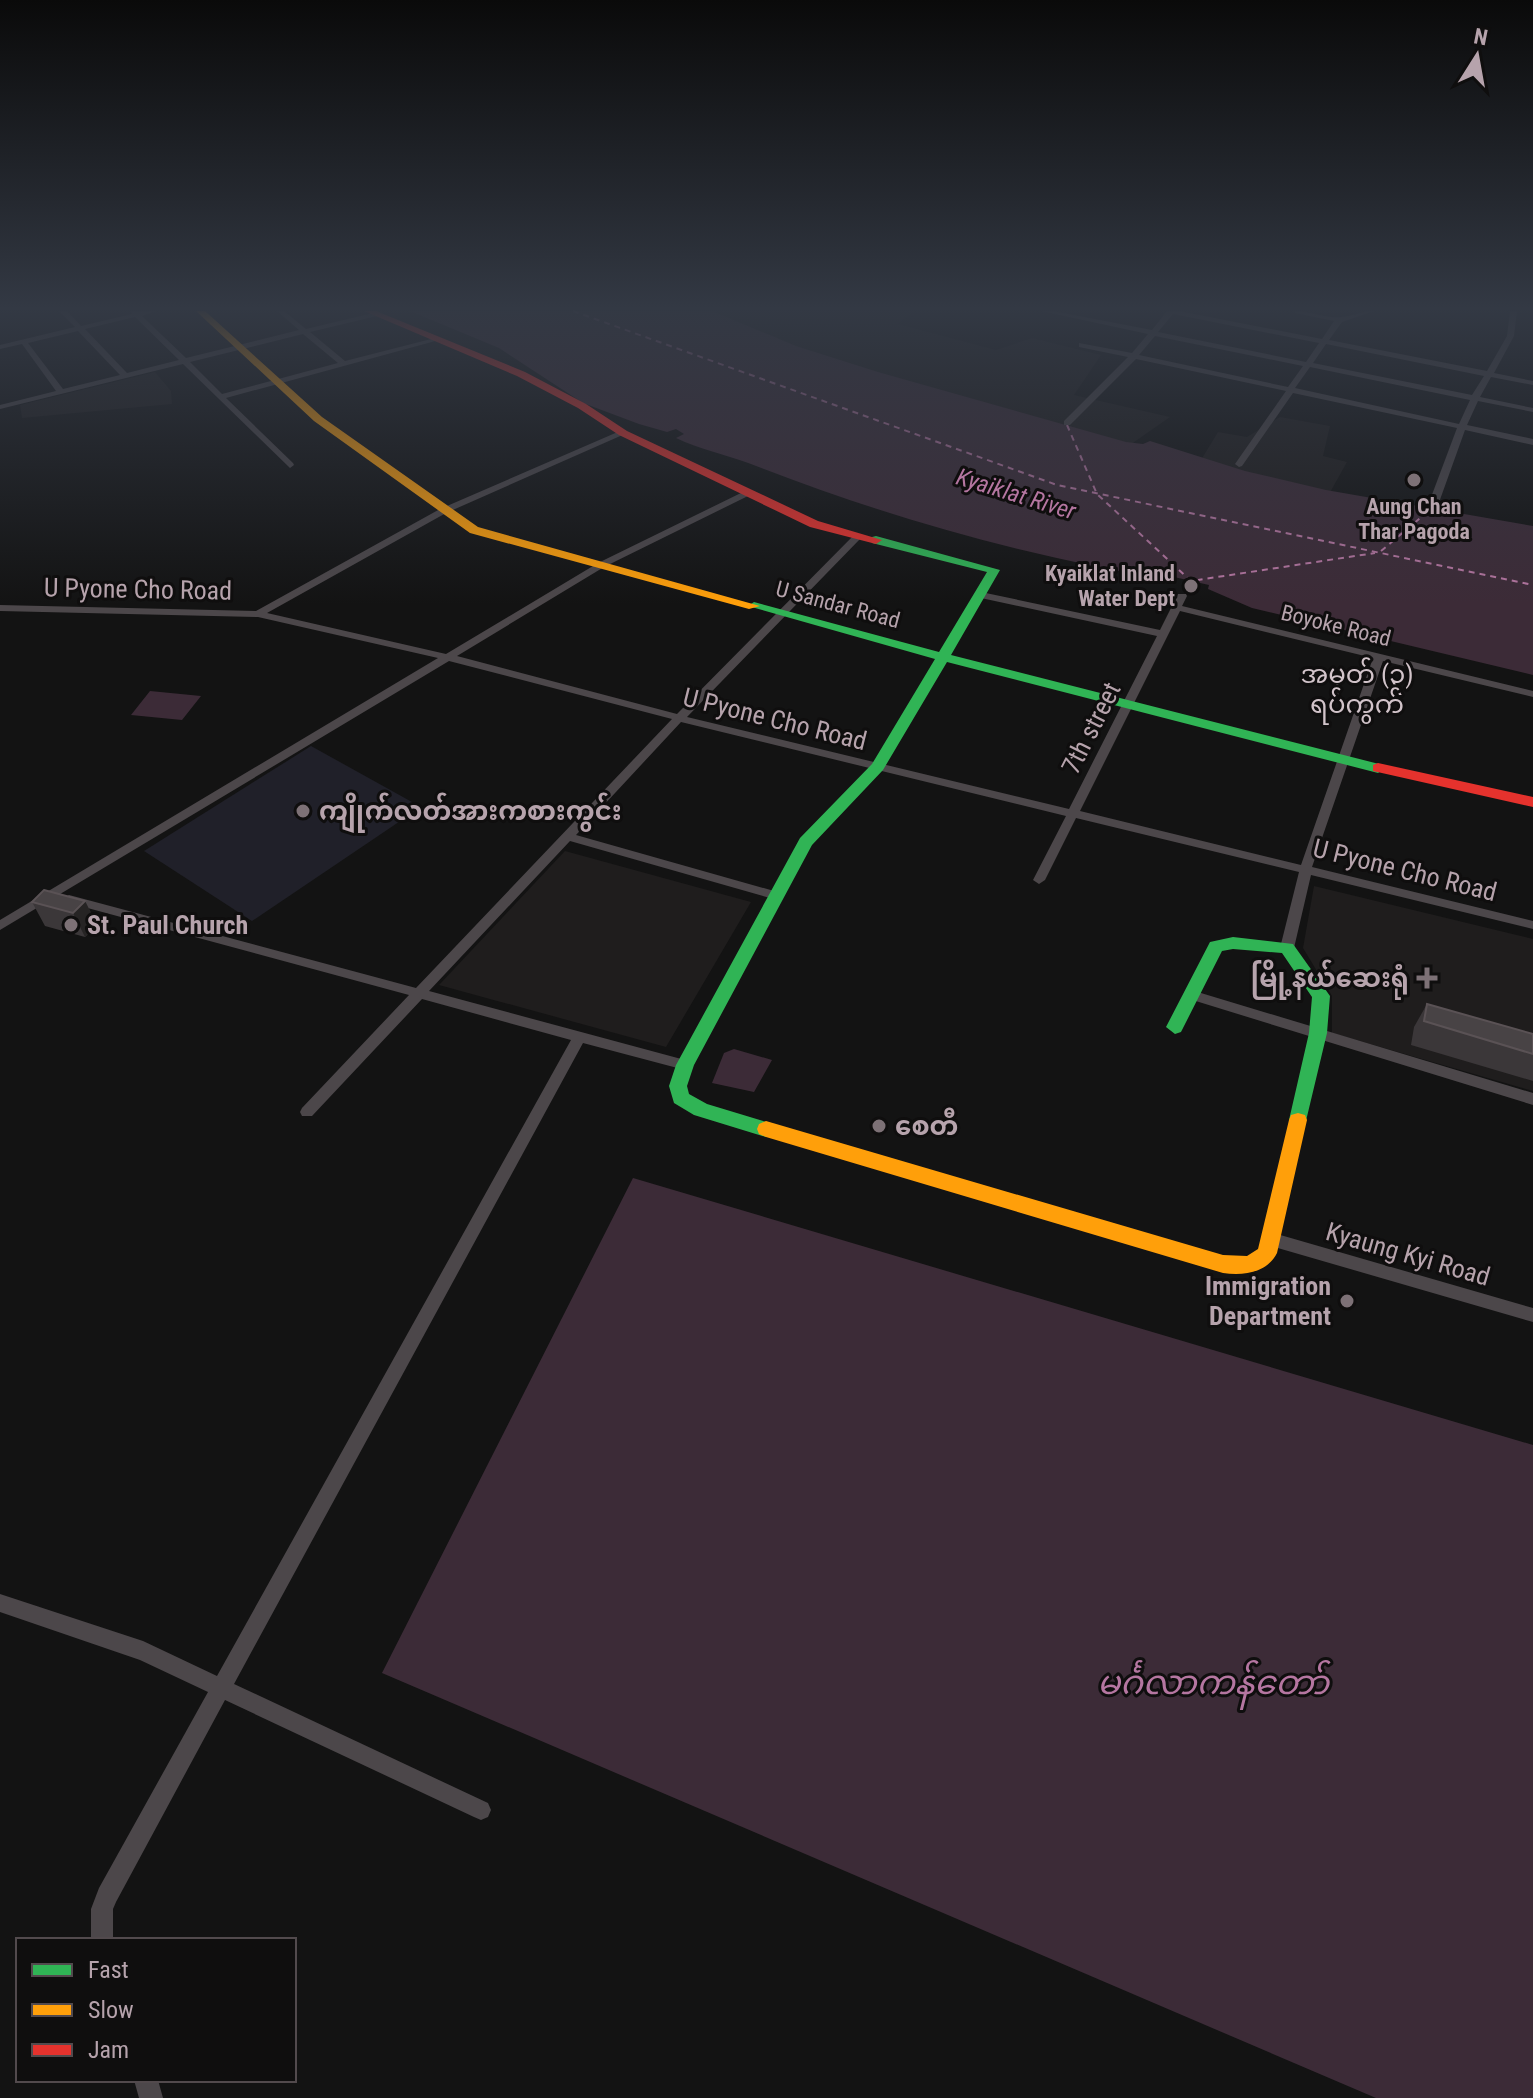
<svg xmlns="http://www.w3.org/2000/svg" width="1533" height="2098" viewBox="0 0 1533 2098" font-family="'Roboto Condensed','Noto Sans Myanmar',sans-serif">
<rect width="100%" height="100%" fill="#131313"/>
<path fill="#1f1d1d" d="M692,311h222l-16,13 98,26 36,-12 69,17 -27,40 96,22 -43,30 -152,-33z
M155,372l16,19 1,13 -150,14 -2,-13z
M1280,417l50,9 -7,30 24,6 -19,34 -127,-36 17,-28 29,5z
M565,851l186,51 -85,145 -227,-62z
M1314,886l219,53v152l-201,-58v-37l-29,-48z"/>
<path fill="#202029" d="M311,746l110,61 -169,114 -108,-70z"/>
<path fill="#3c2b37" d="M410,311h302l84,35 82,26 248,70 17,2 7,-3 95,30 81,19 207,36v149l-281,-67 -44,-19 1,-4 -35,-8 -3,3c-143,-23 -285,-63 -420,-116 -24,-9 -52,-15 -75,-26l8,-4 -8,-5 -9,3 -28,-8 -56,-21 -84,-55z
M150,691l51,5 -19,24 -51,-5z
M734,1049l38,11 -18,32 -42,-9 12,-30z
M633,1178l900,267v653h-157l-994,-425z"/>
<g fill="none" stroke-linecap="round" stroke-linejoin="round">
<path stroke="#b576a1" stroke-width="2" stroke-dasharray="6 5" stroke-linecap="butt" d="M573,311l484,174 476,100
M1067,425l30,69 94,87 184,-28
M1381,551l50,-42"/>
<path fill="#4c474a" fill-rule="evenodd" d="M59,311h8l14,15 51,-12 -2,-3h26l-14,5 44,42 113,-28 -22,-19h7l22,18 71,-17v4l-67,16 35,29 90,-23 4,2 -213,58 67,65 1,2 -4,3 -107,-104 -183,45v-4l56,-14 -34,-47 -22,5v-4l75,-18zM135,317l44,43 -52,13 -42,-44zM78,331l42,44 -57,14 -35,-46zM303,334l35,29 -116,31 -32,-32z
M1041,311h12l99,19 15,-19h12l143,28 12,-18 -39,-8v-2c15,0 32,8 46,6 12,-1 21,-6 33,-6l-32,11 -13,18 158,31 20,-35 3,-25h7l-3,25 -20,37 39,8v4l-42,-8 -11,20 53,11v4l-55,-11 -11,24 66,14v6l-68,-15 -28,78 -5,3 -5,-3 30,-80 -164,-35 -51,73 -3,1 -4,-3 51,-73 -150,-32 -66,66h-6v-4l64,-64 -49,-10v-4l53,10 16,-19zM1173,314l146,29 -13,19 -148,-30zM1155,336l148,30 -15,21 -149,-32zM1326,344l158,32 -12,19 -159,-32zM1310,367l160,33 -11,24 -164,-36z
M620,431l7,2 -181,80 -179,100 179,41 152,-91 147,-72 3,1v4l-144,71 -147,89 220,58 177,-179h6v4l-173,178 382,92 88,-173 -176,-38 -5,-3 5,-3 179,38 18,-36h8l1,2 -5,10 351,85v6l-150,-36 -71,206 221,54v8l-222,-54 -17,73 -7,5 -7,-5 19,-76 -223,-54 -31,62 -6,4 -6,-4 33,-64 -385,-94 -105,113 205,58 2,3 -6,4 -207,-59 -141,150 256,69 5,1 2,4 -2,4 -5,1 -102,-27 -349,641 254,119 3,7 -3,7 -7,3 -7,-3 -249,-117 -109,202 -3,7v31h-22v-31l8,-21 109,-196 -68,-32 -140,-48v-18l143,47 74,35 354,-636 -149,-41 -110,117h-10l-2,-4 2,-4 107,-113 -340,-92 -6,-4 6,-4 347,93 256,-269 -223,-58 -449,269v-10l438,-262 -180,-41 -258,-6v-6l256,6 184,-102zM1180,611l193,47 -72,207 -221,-54z
M1191,990l342,103v12l-347,-107 -2,-3 2,-3z
M1270,1232l263,76v14l-269,-78 -2,-5 2,-5z
M134,2080h24l5,18h-24z"/>
<path fill="#30b455" fill-rule="evenodd" d="M876,536l124,34 -49,85 432,110 2,3 -7,5 -431,-111 -64,108 -71,75 -118,220 -7,21 2,8 18,10 66,20 2,5 -2,5 -7,3 -72,-22 -20,-12 -5,-17 7,-21 124,-227 72,-74 63,-105 -187,-53 6,-4 185,50 48,-80 -115,-29v-6z
M1233,937l60,7 37,52 -3,37 -22,92h-14l-2,-5 20,-87 3,-36 -30,-44 -49,-4 -11,2 -41,81 -6,2 -9,-7 44,-85z"/>
<path fill="#ff9f0a" fill-rule="evenodd" d="M196,311h9l117,106 156,110 282,79 -11,3 -279,-76 -156,-112z
M1298,1113l7,2 2,5 -30,133c-10,20 -34,23 -54,20l-457,-136 -7,-3 -2,-5 2,-5 7,-3 457,134 24,1 11,-7 31,-129 2,-5z"/>
<path fill="#e5322d" fill-rule="evenodd" d="M364,311h12l149,61 61,32 41,27 191,90 64,19 -6,4 -66,-17 -191,-92 -41,-27 -61,-32z
M1378,763l155,34v10l-160,-36v-6z"/>
</g>
<path fill="#3b3739" d="M85,901l12,24 -12,12 -40,-11 -13,-24z
M1427,1004l106,30v47l-122,-36 3,-18z"/>
<path fill="#262424" d="M85,901l12,24 -12,12 -12,-24z"/>
<path fill="#484345" stroke="#5a5255" stroke-width="2" d="M44,890l41,11 -12,12 -41,-11z
M1427,1004l106,30v20l-109,-33z"/>
<linearGradient id="sky" x2="0" y2="1"><stop stop-color="#0a0a0a"/><stop offset="0.51" stop-color="#333944"/><stop offset="1" stop-color="#333944" stop-opacity="0"/></linearGradient>
<rect width="1533" height="604" fill="url(#sky)"/>
<g fill="#7d7176" stroke="#0f0e0e" stroke-width="3">
<circle cx="1414" cy="480" r="8"/>
<circle cx="1191" cy="586" r="8"/>
<circle cx="303" cy="811" r="8"/>
<circle cx="71" cy="925" r="8"/>
<path d="M1423 966h8v8h8v8h-8v8h-8v-8h-8v-8h8z"/>
<circle cx="879" cy="1126" r="8"/>
<circle cx="1347" cy="1301" r="8"/>
</g>
<g text-anchor="middle" stroke-width="6" stroke-linejoin="round" paint-order="stroke">
<g font-size="22" font-weight="bold" fill="#b6a3ac" stroke="#0f0e0e">
<text x="1414" y="514">Aung Chan<tspan x="1414" dy="25">Thar Pagoda</tspan></text>
<text x="1175" y="581" text-anchor="end">Kyaiklat Inland<tspan x="1175" dy="25">Water Dept</tspan></text>
</g>
<g font-size="22" fill="#b6a3ac" stroke="#0f0e0e">
<text transform="translate(838 604) rotate(15)" y="8">U Sandar Road</text>
<text transform="translate(1336 625) rotate(14)" y="8">Boyoke Road</text>
</g>
<g font-size="24" font-style="italic" fill="#b576a1" stroke="#0f0e0e">
<text transform="translate(1016 494) rotate(17)" y="8">Kyaiklat River</text>
</g>
<g font-size="26" fill="#b6a3ac" stroke="#0f0e0e">
<text transform="translate(138 589) rotate(1)" y="9">U Pyone Cho Road</text>
<text transform="translate(775 719) rotate(14)" y="9">U Pyone Cho Road</text>
<text transform="translate(1091 728) rotate(-63)" y="9">7th street</text>
<text transform="translate(1405 870) rotate(14)" y="9">U Pyone Cho Road</text>
<text transform="translate(1408 1254) rotate(16)" y="9">Kyaung Kyi Road</text>
</g>
<g font-size="26" fill="#d2c4ca" stroke="#0f0e0e">
<text x="1357" y="683">အမှတ် (၃)<tspan x="1357" dy="30">ရပ်ကွက်</tspan></text>
</g>
<g font-size="26" font-weight="bold" fill="#b6a3ac" stroke="#0f0e0e" text-anchor="start">
<text x="319" y="820">ကျိုက်လတ်အားကစားကွင်း</text>
<text x="87" y="934">St. Paul Church</text>
<text x="1409" y="987" text-anchor="end">မြို့နယ်ဆေးရုံ</text>
<text x="895" y="1135">စေတီ</text>
<text x="1331" y="1295" text-anchor="end">Immigration<tspan x="1331" dy="30">Department</tspan></text>
</g>
<g font-size="34" font-style="italic" fill="#b576a1" stroke="#0f0e0e">
<text x="1213" y="1694">မင်္ဂလာကန်တော်</text>
</g>
</g>
<rect x="16" y="1938" width="280" height="144" fill="#0f0e0e" stroke="#524a4d" stroke-width="2"/>
<rect x="32" y="1964" width="40" height="12" fill="#30b455" stroke="#524a4d" stroke-width="2"/>
<text x="88" y="1978" font-size="24" fill="#b6a3ac">Fast</text>
<rect x="32" y="2004" width="40" height="12" fill="#ff9f0a" stroke="#524a4d" stroke-width="2"/>
<text x="88" y="2018" font-size="24" fill="#b6a3ac">Slow</text>
<rect x="32" y="2044" width="40" height="12" fill="#e5322d" stroke="#524a4d" stroke-width="2"/>
<text x="88" y="2058" font-size="24" fill="#b6a3ac">Jam</text>
<g transform="translate(1477 56) rotate(11)" stroke="#0f0e0e" stroke-width="6" paint-order="stroke">
<path d="M0-6L14 30L0 20L-14 30Z" fill="#b6a3ac"/>
<text y="-12" font-size="22" font-weight="bold" text-anchor="middle" fill="#b6a3ac">N</text>
</g>
</svg>
